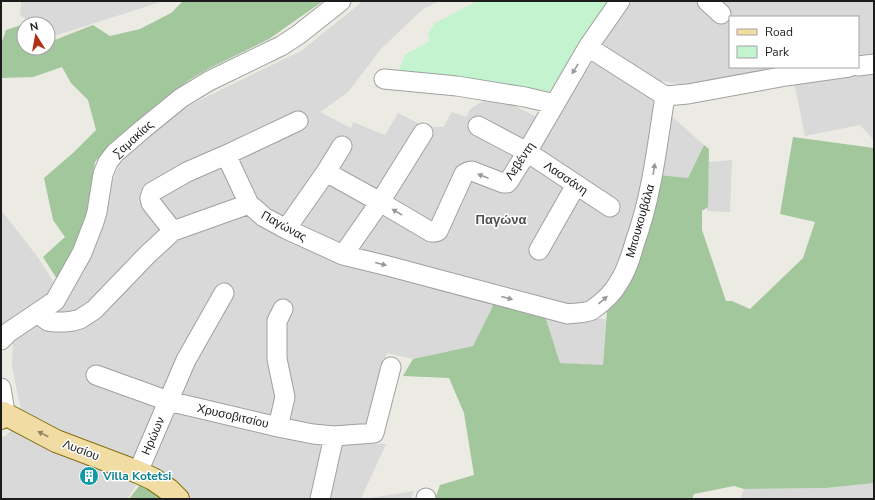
<svg xmlns="http://www.w3.org/2000/svg" width="875" height="500" viewBox="0 0 875 500" font-family="'Nunito Sans',sans-serif">
<rect width="100%" height="100%" fill="#ecebe3"/>
<path fill="#dad9d9" d="M21,1h143l-113,36 -3,-2v-11h-15l-13,-9z
M363,1h77l-17,8 -41,39 -34,44 -28,20 31,16 2,-6 32,13 13,-22 28,14h17l9,-15 14,5 4,-8 21,-13 12,4 46,23 29,-39 23,-36 -3,-2 14,-22 21,-23h241v139l-14,-15 -55,11 -14,-69h67v-50h-128v50h60l-97,20 -30,-6 -5,23 46,41 -16,33 -29,-3 -65,143 12,1 -3,47 -43,-3 -16,-50 -49,-13 -4,10 -18,36 -60,13 -26,-6 -17,66v25h16l-25,55h-172l-16,-15 -151,-68 -10,-50 1,-29 8,-5 -9,-14 -11,7v-115l36,46 21,33 48,-77 6,-30 6,-15 14,-18 37,-31 25,-15 107,-52z
M732,160l-2,52 -23,-1 2,-49z
M14,428l124,55 -11,16h-126v-63l3,1z
M874,483v16h-134l4,-10 82,-1z
M414,491l-3,8h-45l10,-2z"/>
<path fill="#a2c79c" d="M183,1h140l-54,38 -61,30 -19,11 -37,28 -41,36 -16,18 -9,54 -9,24 -20,39 -14,-22 22,-20 -12,-17 -9,-42 30,-26 22,-22 -8,-30 -17,-17 -9,-16 -29,10 -32,1v-34l5,-14 18,-6v24h24v-9l4,2 41,-16 17,11 30,-7 31,-16z
M793,137l81,11v335l-48,5 -82,1 -10,-3 -40,8 -2,5h-257l5,-14 34,-10 -10,-62 -15,-35 -46,-2 10,-17 60,-13 18,-36 4,-10 49,13 16,50 43,2 4,-55 52,-135 29,3 16,-33 5,4 -1,58 -6,4v19l24,71h6l18,8 53,-51 12,-36 -35,-8z
M143,481l24,18h-38z"/>
<path fill="#c4f3cf" d="M477,1h134l-61,94 -153,-20 8,-20 25,-14 -2,-8 7,-10z"/>
<g fill="none" stroke-linecap="round" stroke-linejoin="round">
<defs>
<path id="minor" d="M707,1l14,13
M588,47l77,49 23,-2 98,-18 63,-9
M858,66l16,-2
M384,79l73,7 68,11 30,7
M478,126l49,26 83,55
M226,155l23,49
M326,172l54,30 51,30h4l3,-1 26,-57 4,-2 4,-1 31,12h4l2,-2 18,-29 61,-105 32,-46
M286,229l40,-57 16,-26
M173,231l-22,-28 -1,-5 2,-6 35,-20 39,-17 72,-34
M539,250l37,-65
M343,255l37,-53 43,-69
M37,313l11,8 7,1h10l8,-1 7,-2 14,-9 54,-56 25,-23 76,-27 15,13 22,12 57,26 45,11 180,48c6,-1 19,-1 24,-4 10,-7 21,-17 27,-28 8,-12 12,-26 16,-40 17,-47 22,-96 30,-146
M1,340l8,-8 46,-31 27,-48 12,-31 3,-10 6,-38 5,-12 7,-9 28,-24 38,-31 28,-17 72,-35 17,-11 43,-34
M96,375l72,26 110,26 35,7 21,2 40,-3 17,-66
M1,388l3,18 -1,7
M278,427l7,-30 -8,-38v-38l6,-12
M138,472l48,-112 38,-67
M320,499l14,-63
M426,499v-1"/>
<path id="major" d="M1,418l2,-5 53,28 82,31 15,7 16,11 9,9"/>
</defs>
<use href="#minor" stroke="#a0a0a0" stroke-width="21"/>
<use href="#major" stroke="#847010" stroke-width="24"/>
<use href="#minor" stroke="#fff" stroke-width="19"/>
<use href="#major" stroke="#f1dca3" stroke-width="22"/>
</g>
<defs><path id="oneway-solid" d="M-6-.8H1V-3.2L6.5 0L1 3.2V.8H-6Z"/></defs>
<g fill="#999">
<use href="#oneway-solid" transform="translate(575 69) rotate(121)"/>
<use href="#oneway-solid" transform="translate(654 169) rotate(-81)"/>
<use href="#oneway-solid" transform="translate(483 176) rotate(-159)"/>
<use href="#oneway-solid" transform="translate(397 212) rotate(-149)"/>
<use href="#oneway-solid" transform="translate(381 264) rotate(14)"/>
<use href="#oneway-solid" transform="translate(507 298) rotate(15)"/>
<use href="#oneway-solid" transform="translate(603 300) rotate(-41)"/>
</g>
<use fill="#918666" href="#oneway-solid" transform="translate(43 434) rotate(-153)"/>
<defs>
<symbol id="building-disc" viewBox="-11 -11 22 22"><circle r="9.5" fill="#0f9aa8" stroke="#fff"/><path d="M-4-6H4V6H1V3H-1V6H-4ZM-2.5-4.3h1.7v1.8h-1.7ZM.8-4.3h1.7v1.8H.8ZM-2.5-1h1.7V.8h-1.7ZM.8-1h1.7V.8H.8Z" fill="#fff"/></symbol>
</defs>
<g fill-rule="evenodd">
<use href="#building-disc" x="78" y="465" width="22" height="22"/>
</g>
<g text-anchor="middle" stroke-width="3" stroke-linejoin="round" paint-order="stroke">
<g font-size="12" fill="#1c1c1c" stroke="#fff">
<text transform="translate(133 139) rotate(-42)" y="4">Σαμακίας</text>
<text transform="translate(520 161) rotate(-56)" y="4">Λεβέντη</text>
<text transform="translate(566 178) rotate(34)" y="4">Λασσάνη</text>
<text transform="translate(640 221) rotate(-74)" y="4">Μπουκουβάλα</text>
<text transform="translate(284 226) rotate(29)" y="4">Παγώνας</text>
<text transform="translate(233 416) rotate(13)" y="4">Χρυσοβιτσίου</text>
<text transform="translate(153 436) rotate(-67)" y="4">Ηρώων</text>
<text transform="translate(81 450) rotate(21)" y="4">Λυσίου</text>
</g>
<g font-size="12" font-weight="bold" fill="#0d838f" stroke="#fff" text-anchor="start">
<text x="103" y="480">Villa Kotetsi</text>
</g>
<g font-size="13" font-weight="bold" fill="#4f4f4f" stroke="#fff">
<text x="501" y="224">Παγώνα</text>
</g>
</g>
<rect width="875" height="500" fill="none" stroke="#1c1c1c" stroke-width="4"/>
<rect x="729" y="16" width="130" height="52" fill="#ffffff" stroke="#a4a4a4"/>
<rect x="737" y="29" width="20" height="6" fill="#f1dca3" stroke="#a4a4a4"/>
<text x="765" y="36" font-size="12" fill="#1c1c1c">Road</text>
<rect x="737" y="46" width="20" height="12" fill="#c4f3cf" stroke="#a4a4a4"/>
<text x="765" y="56" font-size="12" fill="#1c1c1c">Park</text>
<g transform="translate(36 36) rotate(349)"><circle r="19" fill="#ffffff" stroke="#a4a4a4"/>
<path d="M0-3L7 15L0 10L-7 15Z" fill="#b32f16"/>
<text y="-6" font-size="11" font-weight="bold" text-anchor="middle" fill="#1c1c1c">N</text>
</g>
</svg>
